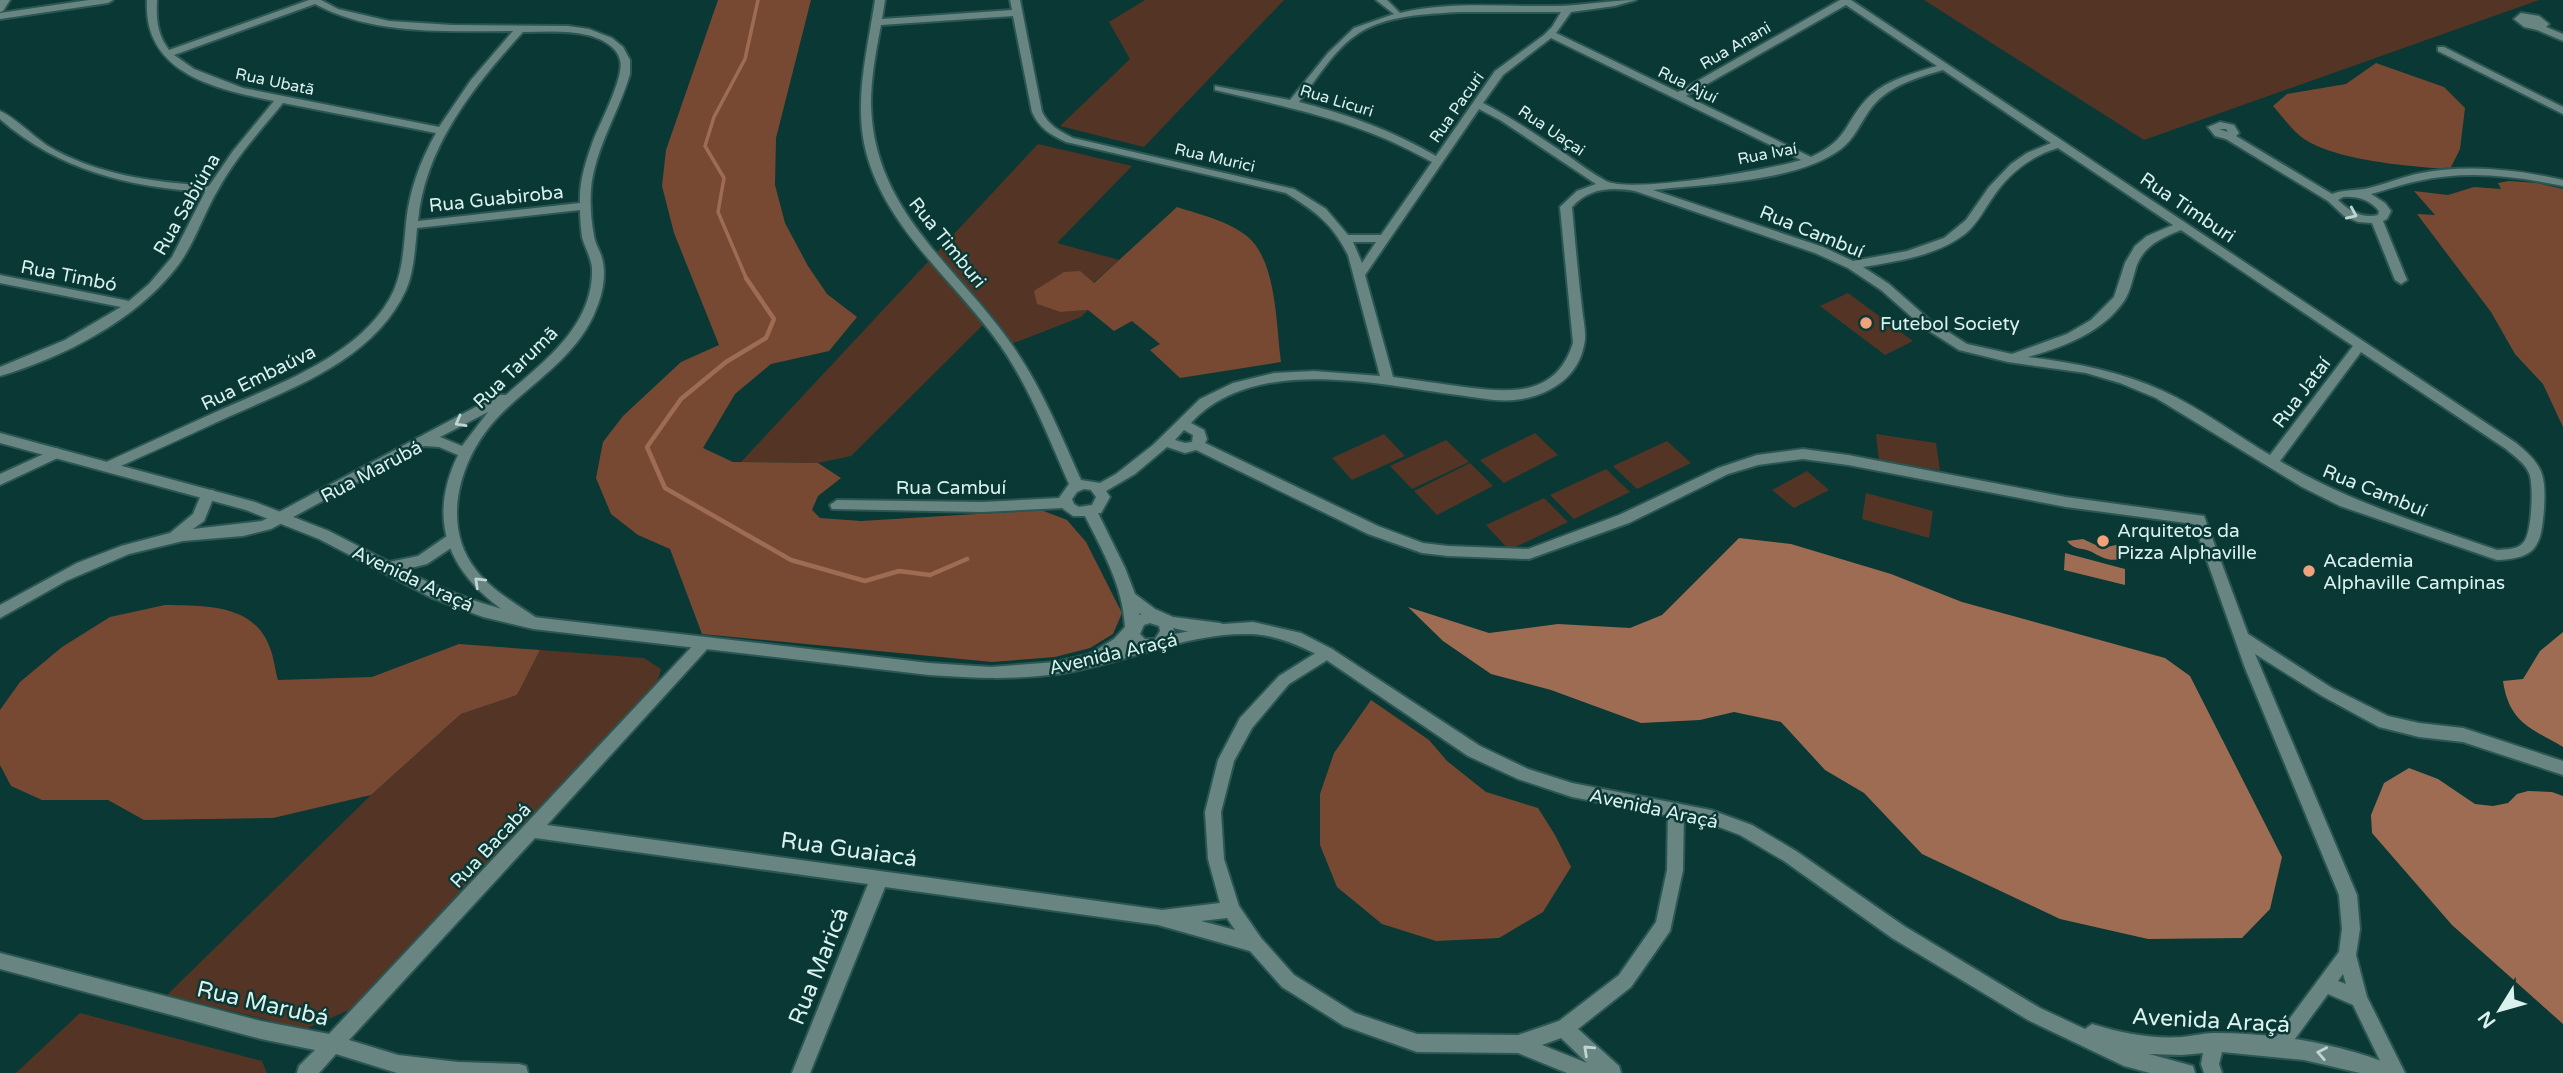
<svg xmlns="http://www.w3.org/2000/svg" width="2563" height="1073" viewBox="0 0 2563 1073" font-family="'Varela Round',sans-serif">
<rect width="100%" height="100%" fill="#093835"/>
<path fill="#543525" d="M1145,0h139l-140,147 -84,-21 70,-67 -21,-37z
M1924,0h615l-395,140z
M1038,144l94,22 -75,77 62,17 -26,23 -56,21 23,8 28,-2 -7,7 -75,29 -19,-25 -136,135 -33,7 -77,-1z
M1848,293l65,48 -28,14 -65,-49z
M1535,433l23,22 -54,28 -24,-23z
M1384,434l21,22 -53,24 -20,-22z
M1876,434l60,9 4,27 -61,-9z
M1446,440l23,22 -57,27 -22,-23z
M1667,441l24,22 -54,26 -24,-23z
M1470,463l23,23 -56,29 -23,-24z
M1606,469l24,23 -56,27 -24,-24z
M1807,471l22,19 -35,18 -22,-18z
M1866,493l67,18 -4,27 -67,-19z
M1544,498l24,24 -59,28 -23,-25z
M540,650l104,8 17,11 -5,18 -295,318 -56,24 -138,-34 204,-200 90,-81 56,-19z
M80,1013l182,48 5,12h-251z"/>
<path fill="#784932" d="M718,0h93l-35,138 -1,47 10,38 23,43 19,28 30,23 -28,34 -58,13 -36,30 -32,54 30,14 85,1 23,15 -23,18 -6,14 8,8 41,3 180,-11 26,10 19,22 36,71 -9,21 -23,14 -35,9 -63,5 -290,-28 -32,-85 -32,-14 -27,-21 -15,-36 7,-36 20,-26 58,-54 38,-17 -45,-112 -12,-47 4,-36z
M2376,63l68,24 21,21 -5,41 -10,20c-37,-2 -125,-9 -152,-35 -9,-8 -17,-19 -25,-28l14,-12 59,-10z
M2509,181l28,2 26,6v238l-20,-43 -28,-30 -24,-42 -74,-98 18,1 -21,-24 34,4 26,-8 27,2 -3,-6z
M1177,207c24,8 52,14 71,30 29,25 28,89 33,125l-101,16 -30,-28 10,-6 -28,-23 -18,10 -26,-21 -28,2 -23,-8 -3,-13 30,-19 16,-1 14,12z
M165,605c39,1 89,-2 105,43 4,10 5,22 8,32l94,-3 87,-33 81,6 -23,45 -56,19 -90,81 -98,23 -129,2 -36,-20h-66l-31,-14 -11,-21v-55l20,-28 42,-35 48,-30z
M1371,700l58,40 18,21 39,31 52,16 17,27 16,32 -28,45 -44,26 -63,3 -54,-17 -45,-37 -17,-42v-51l14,-41z"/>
<path fill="#9e6c53" d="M1739,538l52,6 100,30 71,28 203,56 25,18 92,181 -12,52 -28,29 -94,1 -88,-20 -138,-65 -58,-61 -39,-23 -44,-48 -47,-10 -34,8 -59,3 -90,-33 -60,-16 -48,-33 -35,-34 81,26 69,-9 72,4 32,-13z
M2083,539l19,9 14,-3 12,8c-11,12 -24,6 -36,-1 -10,-5 -17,-1 -25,-11z
M2065,553l60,16v16l-61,-15z
M2563,632v115c-33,-19 -54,-25 -60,-66l20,-2 17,-28z
M2409,768l29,11 37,25 18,2 15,-3 9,-9 11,-3 24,1 11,4v228l-111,-99 -80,-92 -1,-18 13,-32z"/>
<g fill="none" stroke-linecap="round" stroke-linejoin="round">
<path stroke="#9e6c53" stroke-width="3.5" d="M747,280l-29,-68 6,-34 -19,-32 9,-29 31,-58 13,-59"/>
<path stroke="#9e6c53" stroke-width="4.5" d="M746,278l28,41 -8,19 -40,24 -45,37 -34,48 18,41 126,72 74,21 34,-10 31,4 37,-16"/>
<defs>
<path id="minor" d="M0,0h10l-7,11 -3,1z
M89,0h24l-5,3 -108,16v-6z
M147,0h10c-1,19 0,34 12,50l140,-50h12l17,9 51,12 63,4 116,1 21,3 23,9 11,9 7,13v14c-11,38 -35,74 -39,115 -1,15 0,31 3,47 1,7 5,13 7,19 6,17 2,37 -4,52 -18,49 -64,74 -98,109 -38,39 -60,107 -23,154 16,21 41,34 62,49l2,4 -2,4c-11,4 -23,-8 -32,-15 -57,-39 -80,-91 -48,-157l-19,-8 -15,-1 -153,83 -28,7 -60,5 -54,13 -63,27 -66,37v-13l77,-42 44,-17 49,-13 23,-19 10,-24h10l2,4 -11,27 -11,8 69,-8 236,-126h8c39,-34 88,-70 86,-127 -1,-11 -7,-20 -10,-31 -1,-9 -2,-18 -2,-27l-163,18c-2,21 -3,43 -11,62 -32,70 -114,98 -178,127 -39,18 -78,36 -116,53h-10l-2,-3 2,-3c39,-18 78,-36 116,-53 60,-27 147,-57 176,-121 9,-21 10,-46 12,-67 3,-31 14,-62 30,-90l-153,-30c-22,27 -47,54 -64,85 -16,26 -24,56 -43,80 -40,52 -114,90 -176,108v-9l65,-27 56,-33 -121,-24v-8l129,26 20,-17 23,-27 33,-65c-76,-5 -147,-22 -205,-73v-8c14,6 33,25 48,35 48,29 106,36 161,40l24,-35 41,-50c-58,-12 -131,-27 -127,-101zM315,4c59,32 133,27 198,27l-42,49 -32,47 -196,-39 -49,-19 -20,-14zM523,32c21,0 44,-2 64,3 13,3 30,11 33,25 5,16 -20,63 -27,81 -7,20 -14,40 -13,62l-162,18c7,-75 56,-135 105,-189zM488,412l-26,34 -22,-9z
M875,0h10l-3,19 130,-9 -2,-10h10l22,112c7,14 18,19 31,26l221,51 32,20 22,26h33l51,-73c-72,-41 -137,-53 -217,-72v-4l75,14 38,-47 26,-25 40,-14 -18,-14h11l13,13c50,-12 104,-6 155,-7 27,0 54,-6 81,-6l-21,6 -44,6 -15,21 122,59 162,-92h11l665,443c27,22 30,32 28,66 -3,37 -7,49 -47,51l-157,-54 -38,-19 -146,-89 -36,-15 -34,-10 -78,-11 -49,-12 -36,-23 -42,-37 -33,-22 -33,-15 -180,-62c-24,-4 -46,-3 -63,16 3,34 6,68 10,101 1,12 5,26 2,37 -6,34 -38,52 -70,55 -20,2 -44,-4 -64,-6 -78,-11 -198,-38 -259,29l13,7 3,9 -2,4 173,83 45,17 25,3 80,3 91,-34 99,-47 39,-13 46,-6 45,6 218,42 138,19 44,118 84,54 56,28 31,7 44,5 100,33v14l-100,-33 -44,-5 -40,-10 -57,-31 -67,-42 102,241 3,34 -4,26 11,42 38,76h-19l-33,-68 -25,-11 -42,57 -7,3 -7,-3 -2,-6 69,-93 3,-23 -3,-34 -94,-227 -51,-144 -128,-17 -218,-42 -45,-6 -45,6 -30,9 -99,49 -100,36 -81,-3 -26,-3 -54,-19 -172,-84 -11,3 -18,-6 -32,27 -29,17 4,6 -9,16h-3l27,55 10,26 20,15 18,8 47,6 5,2 2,4 -2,4 -5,2c-28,-2 -56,-6 -81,-22 1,5 2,13 1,18 -5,12 -35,30 -47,34l-5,-2 -3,-4 3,-4 26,-16 11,-12c-2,-41 -22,-75 -40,-111h-12l-11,-8 -80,4 -150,-3 -2,-4 7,-5 145,2 77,-4 10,-14c-21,-47 -39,-96 -69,-139 -46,-66 -119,-119 -136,-202 -9,-48 4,-96 11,-143zM1846,5l91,61c-23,7 -48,13 -66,29 -27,25 -20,44 -60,62l-125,-61zM1459,12h102l-9,15 -8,8 -49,36 -59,85c-43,-25 -89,-42 -137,-54 18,-23 35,-53 60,-69 28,-18 68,-19 100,-21zM1013,16l19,96c7,16 19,23 34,30l220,51c30,19 46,30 62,62l32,121 -66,-5 -40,2 -41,10 -33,16 -47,46 -37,29 -16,9 -19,-3c-22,-49 -42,-99 -74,-142 -56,-77 -134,-130 -136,-234 0,-27 5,-53 10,-79zM1551,38l250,122c-32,10 -168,34 -195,21 -13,-7 -25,-16 -36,-24 -29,-19 -56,-38 -87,-54l20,-28zM1943,70l108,73 -24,10 -16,11 -22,23 -23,33 -22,18 -37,13 -54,10 -30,-14 -170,-57c54,-6 144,-8 188,-41 13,-10 19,-25 28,-38 17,-25 47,-33 74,-41zM1479,109l21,11 96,64 -19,7 -17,16 13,136c-17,54 -62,50 -109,44 -24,-3 -47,-7 -71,-10l-28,-102zM2058,148l115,77 -26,11 -12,10 -10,17 -11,34 -23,23 -24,14 -55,20 -45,-10 -36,-23 -42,-37 -26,-17c35,-6 73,-11 102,-33 11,-9 18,-22 26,-34 16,-25 39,-44 67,-52zM2181,230l172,116 -83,109c-34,-20 -71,-48 -107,-64 -43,-20 -88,-28 -135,-34 35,-10 74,-24 96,-56 6,-9 8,-20 11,-30 6,-24 24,-32 46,-41zM1353,242h23l-14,21zM2361,352l145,97c8,7 19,14 23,24 5,11 3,62 -6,70 -6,7 -17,6 -26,7 -74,-26 -149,-48 -217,-89zM1184,430l9,5 -1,7 -7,1 -10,-3zM1084,489l7,1 5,7 -4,8 -13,2 -5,-3 -2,-5 5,-7zM2343,974l3,10 -8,-3z
M2521,13l18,3 10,8 -3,3 17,7v7l-26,-11 -13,-3 -10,-8z
M2438,47h6l119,60v7l-125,-63z
M2220,122l14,3 5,8 -3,3 96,58c12,-5 24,-3 37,-6 16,-4 31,-10 47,-14 50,-10 98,-5 147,6v6c-49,-10 -96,-16 -145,-5 -16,3 -32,9 -47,13l14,9 6,8 -4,8 -4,2 24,59 -6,4 -6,-4 -23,-57 -14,-1 -14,-6 -16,-15 -102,-62 -11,-3 -7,-9zM2219,129h7l2,3zM2343,197c14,-1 27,3 36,14l-1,4c-16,4 -29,-4 -40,-15z
M57,448l7,5 -2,3 -62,29v-11z
M704,637l5,2 2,4 -2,4 -162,178 615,85 58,-7 -12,-44 -3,-47 13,-52 22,-42 39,-42 43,-27 5,-2 5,2 3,4 -3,4 -43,27 -37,44 -18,33 -13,51 3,47 15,47 22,32 33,37 61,38 62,21 101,1 41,-14 60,-46 37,-53 11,-52 1,-60 2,-5 6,-2 6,2 2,5 -1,60 -13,61 -39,56 -53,42 41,37 2,7h-54l-49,-20 -101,-1 -73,-26 -62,-39 -32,-36 -92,-26 -273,-38 -75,186h-18l76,-189 -333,-46 -186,202 49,15 60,7 61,2 7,2 2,7h-131l-61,-19 -17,19h-22l2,-7 16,-16 -54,-11 -261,-70v-16l261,68 68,13 370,-395zM1227,918l8,12 -34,-9zM1561,1038l26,25 -45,-18z"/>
<path id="tertiary" d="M0,433l255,69 74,29 60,31 29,-6 29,-20h10l2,4 -2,4 -30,20 -24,6c44,22 82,36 130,47l396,46 62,4 65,-5 75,-17 -6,-11 9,-17 16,-6 20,7 5,16 49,-10 29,-2 48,11 31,16 148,97 48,23 44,14 139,27 41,15 44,26 108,75 136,82 45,21 7,-5c29,9 60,15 90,13 11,-1 22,-4 32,-4 60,0 124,10 180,33l2,7h-36l-56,-13 -82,-8 -3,12 3,9h-18l-3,-9 2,-11 -21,2 -33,-1 44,12 2,7h-45l-26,-7 -96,-46 -136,-82 -108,-77 -44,-26 -29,-11 -139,-27 -54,-18 -50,-23 -146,-99c-21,-11 -46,-22 -71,-23 -66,-2 -129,31 -194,40 -43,6 -85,4 -128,1l-396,-46 -50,-12 -51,-19 -113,-59 -73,-29 -246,-67zM1150,623l9,3 1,5 -5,8h-10l-5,-5 4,-9z"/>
</defs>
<use href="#minor" stroke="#2a5653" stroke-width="4"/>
<use href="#tertiary" stroke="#2a5653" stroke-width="4"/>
<use href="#minor" fill="#698582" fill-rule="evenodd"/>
<use href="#tertiary" fill="#698582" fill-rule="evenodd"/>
</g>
<defs><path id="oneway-chevron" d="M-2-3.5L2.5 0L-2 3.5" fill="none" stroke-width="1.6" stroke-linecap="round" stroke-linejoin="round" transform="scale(1.75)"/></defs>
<g stroke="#bed6d3">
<use href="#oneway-chevron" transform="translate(2352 214) rotate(24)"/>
<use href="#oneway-chevron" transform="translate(460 422) rotate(151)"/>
<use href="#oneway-chevron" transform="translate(479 582) rotate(-136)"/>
<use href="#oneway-chevron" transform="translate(1588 1050) rotate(-137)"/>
<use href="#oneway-chevron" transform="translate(2322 1053) rotate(-169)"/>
</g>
<g fill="#f1a27b" stroke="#093835" stroke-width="2.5">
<circle cx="1866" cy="323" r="7"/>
<circle cx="2103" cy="541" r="7"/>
<circle cx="2309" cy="571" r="7"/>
</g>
<g text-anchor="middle" stroke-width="5" stroke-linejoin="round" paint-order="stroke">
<g font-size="16" fill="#daf1ee" stroke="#093835">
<text transform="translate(1735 45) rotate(-30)" y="6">Rua Anani</text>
<text transform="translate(275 81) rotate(12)" y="6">Rua Ubatã</text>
<text transform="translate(1688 84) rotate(26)" y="6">Rua Ajuí</text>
<text transform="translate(1337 100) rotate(17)" y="6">Rua Licuri</text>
<text transform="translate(1456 107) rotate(-55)" y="6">Rua Pacuri</text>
<text transform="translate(1552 130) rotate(34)" y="6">Rua Uaçai</text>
<text transform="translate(1767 153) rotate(-11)" y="6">Rua Ivaí</text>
<text transform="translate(1215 157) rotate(13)" y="6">Rua Murici</text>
</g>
<g font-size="19" fill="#daf1ee" stroke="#093835">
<text transform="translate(496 198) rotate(-6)" y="7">Rua Guabiroba</text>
<text transform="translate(186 204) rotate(-60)" y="7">Rua Sabiúna</text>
<text transform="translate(2188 207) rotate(34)" y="7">Rua Timburi</text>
<text transform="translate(1812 231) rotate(22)" y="7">Rua Cambuí</text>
<text transform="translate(948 242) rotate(51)" y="7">Rua Timburi</text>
<text transform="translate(69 275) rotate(11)" y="7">Rua Timbó</text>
<text transform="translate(515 367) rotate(-44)" y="7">Rua Tarumã</text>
<text transform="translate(258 377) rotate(-26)" y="7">Rua Embaúva</text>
<text transform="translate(2301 392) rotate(-53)" y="7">Rua Jataí</text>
<text transform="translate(371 471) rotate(-28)" y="7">Rua Marubá</text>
<text x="951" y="494">Rua Cambuí</text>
<text transform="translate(2375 490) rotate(22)" y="7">Rua Cambuí</text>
<text transform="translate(413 578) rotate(25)" y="7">Avenida Araçá</text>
<text transform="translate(1113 653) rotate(-13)" y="7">Avenida Araçá</text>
<text transform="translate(1654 808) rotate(12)" y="7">Avenida Araçá</text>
<text transform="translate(490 845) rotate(-47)" y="7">Rua Bacabá</text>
</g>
<g font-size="19" fill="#daf1ee" stroke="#093835" text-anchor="start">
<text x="1880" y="330">Futebol Society</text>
<text x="2117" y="537">Arquitetos da<tspan x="2117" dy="22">Pizza Alphaville</tspan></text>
<text x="2323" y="567">Academia<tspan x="2323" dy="22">Alphaville Campinas</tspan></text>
</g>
<g font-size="23" fill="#daf1ee" stroke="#093835">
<text transform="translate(849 849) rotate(8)" y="8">Rua Guaiacá</text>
<text transform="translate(818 966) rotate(-68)" y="8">Rua Maricá</text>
<text transform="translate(263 1003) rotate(13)" y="8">Rua Marubá</text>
<text transform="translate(2211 1020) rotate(3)" y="8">Avenida Araçá</text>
</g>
</g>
<g transform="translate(2500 1010) rotate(233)" stroke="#093835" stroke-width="5" paint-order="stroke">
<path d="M0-5L12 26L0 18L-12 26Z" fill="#daf1ee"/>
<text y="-10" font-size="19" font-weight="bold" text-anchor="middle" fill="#daf1ee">N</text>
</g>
</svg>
